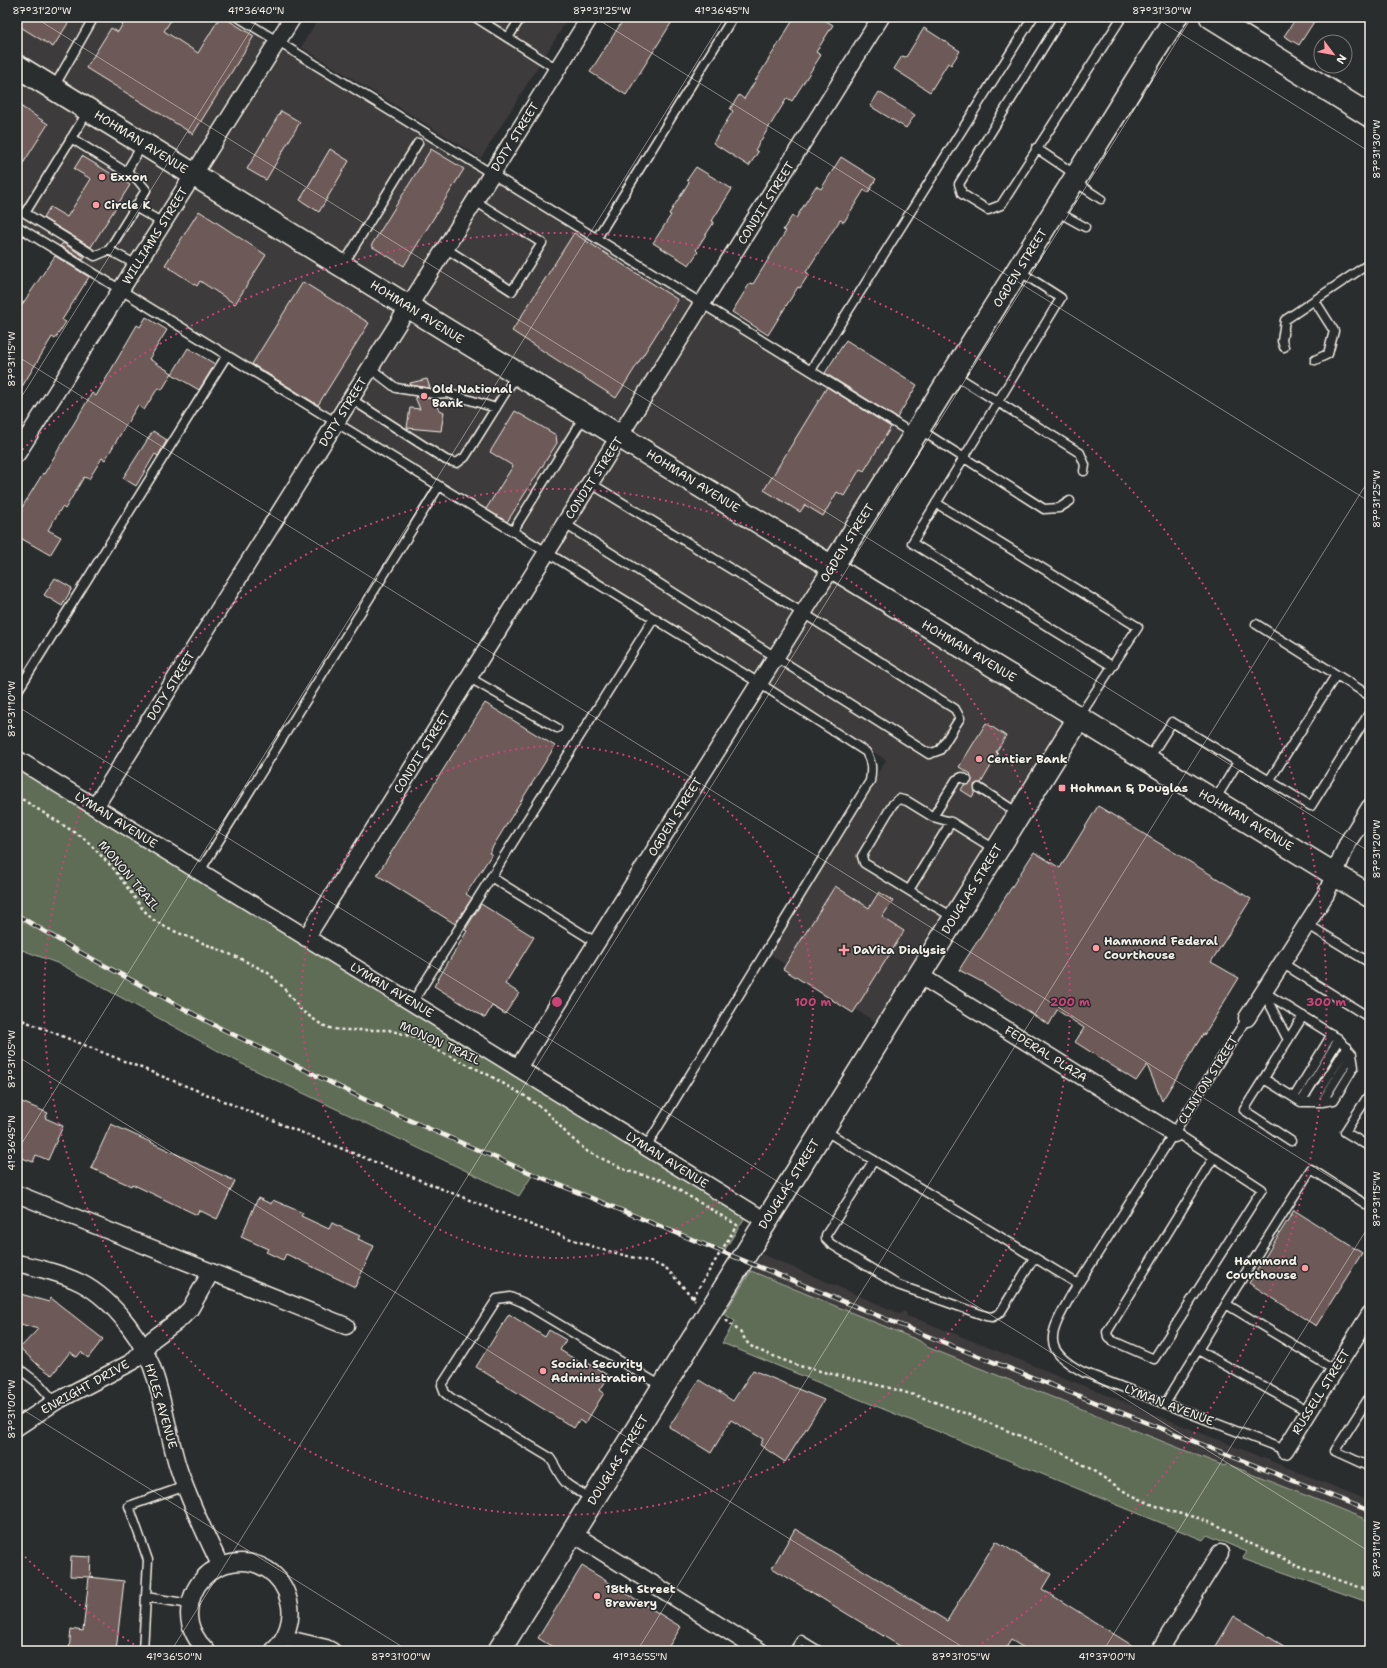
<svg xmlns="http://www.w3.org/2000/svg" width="1387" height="1668" viewBox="0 0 1387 1668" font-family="'Shantell Sans',sans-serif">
<rect width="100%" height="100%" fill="#2a2d2e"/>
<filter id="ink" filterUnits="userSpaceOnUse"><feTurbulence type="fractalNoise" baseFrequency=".025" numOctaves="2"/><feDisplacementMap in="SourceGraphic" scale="8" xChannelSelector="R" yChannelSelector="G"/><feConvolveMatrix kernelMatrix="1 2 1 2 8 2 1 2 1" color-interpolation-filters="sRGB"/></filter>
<g filter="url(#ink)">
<path fill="#3e3a3b" d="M17,17h229l669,418 -83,132 247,151 -193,311 -120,-77 120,-192 -869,-534z
M319,17h250l-88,141 -180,-111z
M762,1254l139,60 2,-3 4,2 -1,3 17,5 447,180v20l-143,-57 -2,3 -298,-120 -7,-6 -169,-70z"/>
<path fill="#5f6d56" stroke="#aaaf9f" d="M17,762l732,449 -25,40 -191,-77 -14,22 -277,-132 -180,-99 -45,-17z
M751,1271l169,70 7,6 297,119 3,-2 143,57v82l-127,-45 4,-6 -40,-17 -4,5 -481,-197 13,-22 -11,-7z"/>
<path fill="#6d5a58" stroke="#f4f1e8" d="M25,17h47l-19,30 -34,-21z
M127,17h46l-9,14 34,22 22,-36h3l31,19 -61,98 -107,-66 25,-40 7,4z
M625,17h50l-49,78 -36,-23z
M795,17h25l13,8 -17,27 5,3 -29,46 -5,-3 -32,52 3,2 -9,14 -36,-23 20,-32 -3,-2 9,-14 5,4z
M1297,17h20l-18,28 -15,-9z
M924,28l36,23 -9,14 -3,-2 -18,29 -36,-23 8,-13 4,1z
M879,92l36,23 -9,13 -36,-22z
M17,104l31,20 -31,49z
M281,111l19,11 -34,58 -19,-11z
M330,149l19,12 -30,51 -19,-12z
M431,149l33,20 -60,97 -33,-20z
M82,156l48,29 -39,62 -48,-29 7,-11 17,10 24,-38 -17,-10z
M841,157l35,22 -8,14 -4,-3 -20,32 -4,-2 -34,52 3,2 -9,14 -2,-1 -30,48 -36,-23 18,-29 3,1 33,-53 -3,-1 9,-14 4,2 20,-32 5,3z
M696,167l36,22 -20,32 2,1 -18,28 2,2 -9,13 -36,-22 18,-28 -2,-1 20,-32 -2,-2z
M199,211l67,44 -31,49 -35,-23 -3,5 -32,-21z
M574,233l104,67 -62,98 -104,-67z
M63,243l22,14 -2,3 -23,-14z
M55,256l34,21 -27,43 4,2 -11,17 -3,-2 -35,58v-83z
M303,282l66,41 -51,82 -66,-41z
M146,317l21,13 -18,29 23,14 -10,17 -4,-2 -14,22 -6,-5 -33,55 -3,-2 -13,21 -5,-2 -19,32 -3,-2 -14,23 13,7 -11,18 -33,-19v-18l5,-8 -1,-1 22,-36 1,1 48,-81 4,3 41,-71 3,2z
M846,340l71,45 -20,33 -72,-45z
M188,348l27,16 -16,26 -27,-16z
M427,379l3,9 -19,-3 -1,-2z
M827,387l64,40 -27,44 -4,-2 -16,27 -7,-4 -14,24 -18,-11 -5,7 -36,-22z
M415,397l20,2 3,10 6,3 -3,19 -34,-3 3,-20 10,1z
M515,411l41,24 1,8 -50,79 -21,-13 27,-43 -23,-14z
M153,431l14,9 -9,16 -3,-2 -19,32 -13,-8z
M55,578l17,10 -10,18 -18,-11z
M485,703l70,43 -66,107 3,1 -26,40 6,4 -17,26 -78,-49z
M986,723l20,13 -10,16 2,2 -17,29h-4l-3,2 1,7 -3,5 -11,-7 3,-5h3l4,-2 1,-3 -2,-5 1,-1 -12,-7z
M1098,806l153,93 -40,63 28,16 -35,57 -1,-1 -41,67 -15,-36 -11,16 -61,-39 9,-14 -27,-18 -8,15 -67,-43 -23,-12 75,-118 26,16z
M835,886l34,22 10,-16 14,9 -11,16 22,14 -51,82 -70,-44z
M481,904l53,33 -29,47 14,9 -14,21 -13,-8 -7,12 -51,-32 33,-55 -2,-1z
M17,1100l31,13 -3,5 18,8 -15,34 -12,-5 -3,7 -14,-5 3,-7 -5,-2z
M111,1124l124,57 -18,38 -18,-9 -2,5 -65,-31 -1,2 -40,-18z
M258,1198l13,6 2,-4 30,13 -2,3 28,13 3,-6 28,13 -2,3 16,7 -19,41 -69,-33 -3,6 -17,-8 2,-3 -27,-12z
M1294,1210l68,43 -46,73 -67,-43z
M17,1293l32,9 2,-4 52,41 -15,19 -7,-6 -4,5 -7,-5 -18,23 -14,-10 -18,-17 18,-19 -21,-6z
M509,1314l36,23 4,-7 17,10 -6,10 26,16 2,-3 21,13 -9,14 4,3 -19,31 -6,-4 -5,8 -98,-61z
M753,1370l71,30 -39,62 -25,-17 3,-6 -32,-19 -20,33 -42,-26 30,-47 34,21z
M795,1529l152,92 49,-80 55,33 -9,15 99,62h-112l-18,-11 -7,11h-96l-136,-83z
M71,1556l20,1 -1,20 -20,-1z
M582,1566l99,61 -15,24h-107l-21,-13z
M89,1577l35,4 -8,70h-47l2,-22 12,2z
M1234,1616l58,35h-79z"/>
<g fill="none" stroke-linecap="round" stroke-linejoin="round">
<defs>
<path id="lane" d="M238,17l675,417
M475,17l82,52
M1062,17l-103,167 3,10 26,16 13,-5 119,-185 -1,-3
M508,38l13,-21
M54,87l40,-70
M71,138l66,41 9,11 -37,60 -14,6 -70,-43 63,-102
M1036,148l40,27
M126,172l17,-28
M1075,182l26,17
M135,207l28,16
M1056,211l29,16
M17,226l742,457 107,69c6,10 6,17 4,29l-224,366
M597,238l136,-221
M445,248l67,43 30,-48 -67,-42
M109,250l28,15
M343,265l75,-122
M1019,271l42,27 -149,245 200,123
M1315,301l19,30 -6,23 -13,6
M1284,347l-2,-6 3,-21 85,-57
M370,368l26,20 38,6 13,-1 49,15
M811,370l222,-353
M953,374l127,79 5,12 -1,6
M351,399l95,61 11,3 8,-6 52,-83
M919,429l125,80 15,-1 11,-7
M936,503l202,124 -59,90
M565,524l364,230 11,-4 20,-32 -5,-9 -152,-96 -213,-130
M513,531l72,-116
M1256,624l114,72
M468,677l89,51
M17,692l210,-337
M1148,760l24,-38 139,84 59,-94
M1269,781l67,-106
M979,788l39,25
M1215,800l23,-38
M933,817l23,-37 6,-3 5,3
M200,871l239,-385
M491,877l106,66
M909,890l42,-68
M954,918l-90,-55 -2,-7 31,-52 6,-5 8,2 26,16 18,5 45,28
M1307,924l63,39
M1282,963l88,55
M1264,993l24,47
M412,1003l242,-385
M1247,1018l-177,279c-20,37 -30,52 13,75l202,78
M1264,1079l37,23h21l12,-2 20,-33 -2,-13 -13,-15 -75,-47
M1370,1093l-25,39 25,15
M1294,1097l38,-63
M1301,1102l38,-63
M1312,1102l35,-55
M1322,1102l30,-48
M824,1130l254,154
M1175,1132l87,57 -108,170 -41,-18 -5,-4 -1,-5 107,-175
M1291,1141l-47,-31 59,-94
M874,1160l-48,75v4l5,5 67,41 88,31 6,1 8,-4 34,-55
M1226,1304l85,-135 59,38
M1198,1350l111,62
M17,1367l22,17 16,18
M1370,1396l-35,55 35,16
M1165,1404l61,-100 109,66
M593,1499c-8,-5 -19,-9 -26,-15 -8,-7 -11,-19 -18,-27l-98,-59 -6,-5 -3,-8 55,-86 13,-2 12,5 141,85
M146,1597l44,7
M143,1651l5,-91 -19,-54 57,-20
M794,1651l7,-11 18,11"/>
<path id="street" d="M17,454l276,-437
M17,759l749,462
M95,807l495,-790
M306,938l575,-921
M919,975l255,159
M1247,1018l79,-124 22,-52 22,-35
M518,1068l314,-501
M17,1194l329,132
M17,1263c21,5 44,10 64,20 33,17 65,60 75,96 9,29 13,59 22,88 11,34 27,66 42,98
M17,1427l38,-25 77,-40 21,-23 27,-20 10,-10 21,-37
M1285,1450l85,-136
M572,1533l188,118
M284,1638l42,10 6,3
M207,1651c-10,-9 -18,-23 -18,-37 2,-61 85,-72 100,-13 5,18 -3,38 -16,50
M1159,1651l61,-98"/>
<path id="secondary" d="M1211,17l159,99
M17,66l815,501 538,329
M832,567l344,-550
M499,1651l580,-933"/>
</defs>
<use href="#lane" stroke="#f4f1e8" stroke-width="11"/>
<use href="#street" stroke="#f4f1e8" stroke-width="19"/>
<use href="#secondary" stroke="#f4f1e8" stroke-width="25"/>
<path stroke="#f4f1e8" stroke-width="2.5" stroke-dasharray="3 3" stroke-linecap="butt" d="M17,796l68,43 29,30 28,39 10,11 17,10 70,29 28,14 15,14 20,25 20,14 11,4 12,1h44l27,8 21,12 48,23 40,23 22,16 22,24 19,16 40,19 34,9 75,45 -45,74
M17,1018l522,210 61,21 51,13 16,7 28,31
M726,1320l14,12 9,13 9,5 41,16 91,22 31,9 46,17 97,40 25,14 38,25 24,11 22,8 25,6 21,8 30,17 48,22 73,26"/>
<use href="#lane" stroke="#2a2d2e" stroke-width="8"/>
<use href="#street" stroke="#2a2d2e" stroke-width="16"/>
<use href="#secondary" stroke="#2a2d2e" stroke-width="22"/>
<defs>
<path id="rail" d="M17,915l59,35 142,77 168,83 147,64 387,159 450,178"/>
</defs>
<use href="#rail" stroke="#f4f1e8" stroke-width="4.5"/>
<use href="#rail" stroke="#2a2d2e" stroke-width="3" stroke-dasharray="9" stroke-linecap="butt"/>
</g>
</g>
<path fill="none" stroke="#f4f1e8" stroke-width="1" stroke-opacity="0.45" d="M34,17l1336,835M594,17l776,485M1154,17l216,135M17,356l1353,846M17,404l242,-387M17,706l1353,846M17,1056l952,595M17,1151l708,-1134M17,1406l392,245M171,1651l1021,-1634M637,1651l733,-1173M1103,1651l267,-427"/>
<g fill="none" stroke="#cc4377" stroke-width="2" stroke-dasharray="2 4">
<circle cx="557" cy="1002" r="256"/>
<circle cx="557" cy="1002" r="513"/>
<path d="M144 1651A769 769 0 0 1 18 1550M18 454A769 769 0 1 1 970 1651"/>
</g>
<g fill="#ff9aa2" stroke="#2a2d2e" stroke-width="1.5">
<circle cx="102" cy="177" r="4"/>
<circle cx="96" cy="205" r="4"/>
<circle cx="424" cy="396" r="4"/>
<circle cx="979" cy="759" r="4"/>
<rect x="1058" y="784" width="8" height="8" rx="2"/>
<circle cx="1096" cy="948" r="4"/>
<path d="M842 944h4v4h4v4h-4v4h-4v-4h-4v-4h4z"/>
<circle cx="1305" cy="1268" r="4"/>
<circle cx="543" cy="1371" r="4"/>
<circle cx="597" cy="1596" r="4"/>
</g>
<g text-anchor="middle" stroke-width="3" stroke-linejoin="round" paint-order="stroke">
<g font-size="12" fill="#f4f1e8" stroke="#2a2d2e">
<text transform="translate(515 137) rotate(-58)" y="4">DOTY STREET</text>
<text transform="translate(141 142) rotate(32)" y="4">HOHMAN AVENUE</text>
<text transform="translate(766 203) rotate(-58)" y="4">CONDIT STREET</text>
<text transform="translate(155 236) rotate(-58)" y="4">WILLIAMS STREET</text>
<text transform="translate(1020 268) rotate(-58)" y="4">OGDEN STREET</text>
<text transform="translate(417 312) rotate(32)" y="4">HOHMAN AVENUE</text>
<text transform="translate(343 412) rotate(-58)" y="4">DOTY STREET</text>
<text transform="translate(594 478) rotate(-57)" y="4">CONDIT STREET</text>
<text transform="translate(693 481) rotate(32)" y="4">HOHMAN AVENUE</text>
<text transform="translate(847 543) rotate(-58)" y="4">OGDEN STREET</text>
<text transform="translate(969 651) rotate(31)" y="4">HOHMAN AVENUE</text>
<text transform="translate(171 686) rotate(-58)" y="4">DOTY STREET</text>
<text transform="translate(422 752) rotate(-58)" y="4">CONDIT STREET</text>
<text transform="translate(675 817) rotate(-58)" y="4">OGDEN STREET</text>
<text transform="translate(116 820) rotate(32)" y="4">LYMAN AVENUE</text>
<text transform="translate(1246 820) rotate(31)" y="4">HOHMAN AVENUE</text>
<text transform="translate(129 876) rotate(50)" y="4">MONON TRAIL</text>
<text transform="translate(972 889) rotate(-58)" y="4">DOUGLAS STREET</text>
<text transform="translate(392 990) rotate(31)" y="4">LYMAN AVENUE</text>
<text transform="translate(440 1043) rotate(25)" y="4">MONON TRAIL</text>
<text transform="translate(1046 1054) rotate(32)" y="4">FEDERAL PLAZA</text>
<text transform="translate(1208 1080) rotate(-58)" y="4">CLINTON STREET</text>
<text transform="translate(667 1160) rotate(32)" y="4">LYMAN AVENUE</text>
<text transform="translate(789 1184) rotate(-58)" y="4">DOUGLAS STREET</text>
<text transform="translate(85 1387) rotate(-29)" y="4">ENRIGHT DRIVE</text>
<text transform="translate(1321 1392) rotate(-58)" y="4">RUSSELL STREET</text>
<text transform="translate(1169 1405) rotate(21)" y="4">LYMAN AVENUE</text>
<text transform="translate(161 1406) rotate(74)" y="4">HYLES AVENUE</text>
<text transform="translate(618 1460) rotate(-58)" y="4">DOUGLAS STREET</text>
</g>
<g font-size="12" font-weight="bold" fill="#f4f1e8" stroke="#2a2d2e" text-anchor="start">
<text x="110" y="181">Exxon</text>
<text x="104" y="209">Circle K</text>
<text x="432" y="393">Old National<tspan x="432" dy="14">Bank</tspan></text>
<text x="987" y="763">Centier Bank</text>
<text x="1070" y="792">Hohman &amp; Douglas</text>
<text x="1104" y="945">Hammond Federal<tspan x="1104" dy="14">Courthouse</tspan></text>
<text x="853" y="954">DaVita Dialysis</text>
<text x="1297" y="1265" text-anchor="end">Hammond<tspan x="1297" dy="14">Courthouse</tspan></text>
<text x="551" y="1368">Social Security<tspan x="551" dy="14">Administration</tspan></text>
<text x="605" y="1593">18th Street<tspan x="605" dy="14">Brewery</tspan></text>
</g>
</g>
<circle cx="557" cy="1002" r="6" fill="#cc4377" stroke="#2a2d2e" stroke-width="2"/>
<g font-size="12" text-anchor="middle" font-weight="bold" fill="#cc4377" stroke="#2a2d2e" stroke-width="3" stroke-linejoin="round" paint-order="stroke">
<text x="813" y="1006">100 m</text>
<text x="1070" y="1006">200 m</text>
<text x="1326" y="1006">300 m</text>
</g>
<rect width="1387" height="1668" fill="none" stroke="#2a2d2e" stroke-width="44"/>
<g transform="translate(1333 54) rotate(122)"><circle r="19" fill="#2a2d2e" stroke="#7b7b78"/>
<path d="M0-3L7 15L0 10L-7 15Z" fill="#ff9aa2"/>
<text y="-6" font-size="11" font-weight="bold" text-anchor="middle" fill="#f4f1e8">N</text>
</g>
<rect x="22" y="22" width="1343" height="1624" fill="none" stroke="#f4f1e8" stroke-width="1.5"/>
<g font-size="10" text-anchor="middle" fill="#f4f1e8">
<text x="42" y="14">87°31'20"W</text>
<text x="256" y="14">41°36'40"N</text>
<text x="602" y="14">87°31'25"W</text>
<text x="722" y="14">41°36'45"N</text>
<text x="1162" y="14">87°31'30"W</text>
<text transform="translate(1376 149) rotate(-90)" y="4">87°31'30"W</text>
<text transform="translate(11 359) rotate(-90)" y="4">87°31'15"W</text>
<text transform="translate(1376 499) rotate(-90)" y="4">87°31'25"W</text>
<text transform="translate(11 709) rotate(-90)" y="4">87°31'10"W</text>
<text transform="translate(1376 849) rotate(-90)" y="4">87°31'20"W</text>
<text transform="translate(11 1059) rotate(-90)" y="4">87°31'05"W</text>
<text transform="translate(11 1143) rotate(-90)" y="4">41°36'45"N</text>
<text transform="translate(1376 1199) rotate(-90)" y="4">87°31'15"W</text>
<text transform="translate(11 1409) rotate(-90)" y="4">87°31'00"W</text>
<text transform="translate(1376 1549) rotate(-90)" y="4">87°31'10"W</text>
<text x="174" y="1660">41°36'50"N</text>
<text x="401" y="1660">87°31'00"W</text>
<text x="640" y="1660">41°36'55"N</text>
<text x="961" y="1660">87°31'05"W</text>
<text x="1107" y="1660">41°37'00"N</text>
</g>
</svg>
